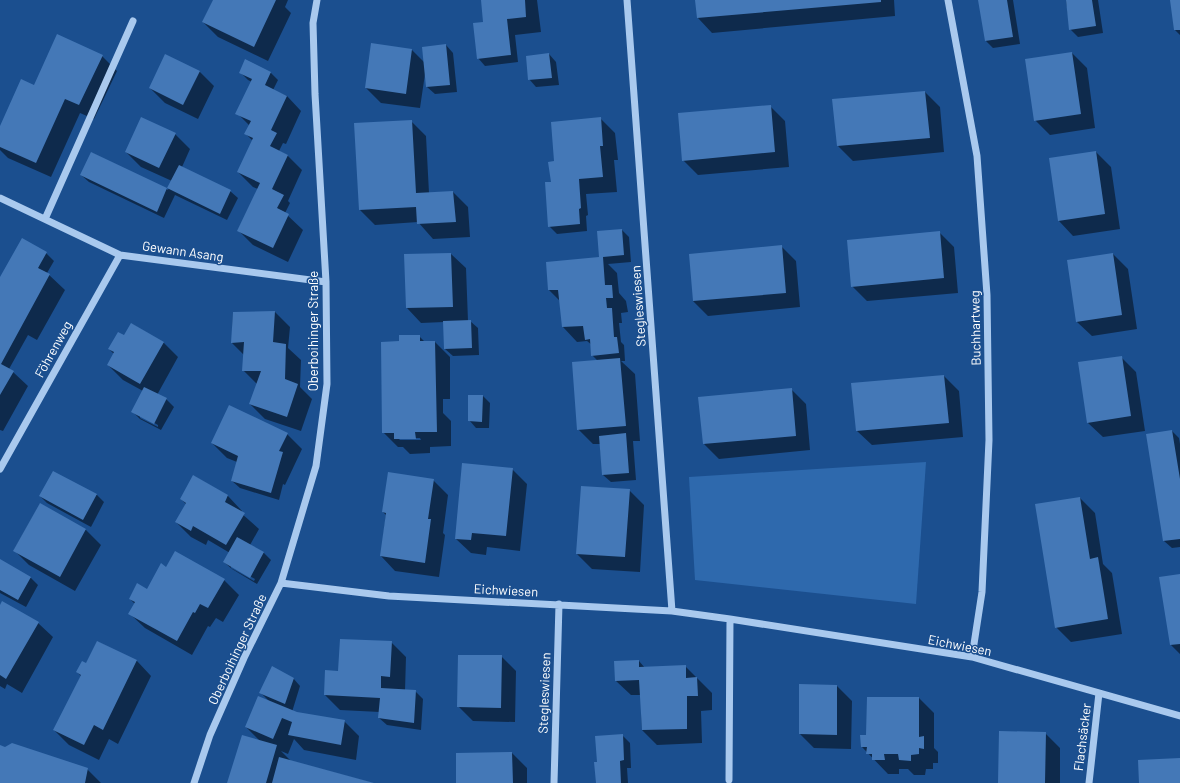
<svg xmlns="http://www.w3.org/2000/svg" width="1180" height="783" viewBox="0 0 1180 783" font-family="Barlow,sans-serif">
<rect width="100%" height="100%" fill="#1b4f8f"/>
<path fill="#2e69ad" d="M926,462l-10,142 -221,-24 -6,-103z"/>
<path fill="#0007" fill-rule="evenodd" d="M214,0h74l-3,7 6,6 -23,48 -50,-24 -15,-15z
M482,0h55l4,32 -26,3 3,27 -33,4 -7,-8 6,-35z
M696,0h198l1,16 -183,17 -14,-15z
M979,0h34l7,44 -27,4 -7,-7z
M1066,0h32l5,33 -25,4 -8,-8z
M1171,0h9v35l-5,-5z
M446,45l7,8 4,39 -22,2 -8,-7 -2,-13 -5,34 -39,-5 -15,-15 46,-38 13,13z
M1072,53l15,15 8,60 -45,7 -15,-15z
M549,54l7,8 3,23 -23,2 -7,-8z
M102,56l15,15 -23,48 -14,-6 -29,64 -43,-19 -8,-8v-22l35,-42z
M246,61l25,12 7,7 -5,10 14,6 14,15 -15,33 -3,-1 -4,8 8,4 15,15 -14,31 2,2 -5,10 18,17 -15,32 -35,-17 -15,-15 20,-41 -5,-2 -15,-15 15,-31 -7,-7 4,-8 -13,-13 15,-31 -4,-2 -8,-8z
M199,71l15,15 -16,33 -33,-16 -15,-15z
M925,92l15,15 4,45 -91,9 -15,-15z
M770,106l15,15 4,46 -91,8 -15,-15z
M600,118l15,15 3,27h-4l3,32 -31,2 2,21 -2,1 1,15 -30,3 -8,-8 3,-44 3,-20z
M411,121l15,15 3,57 24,-1 15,15 2,30 -37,2 -15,-17 -43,3 -15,-15 -5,-86z
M175,134l15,15 -8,18 48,24 8,7 -11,22 -52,-25 -11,23 -75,-36 -8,-7 11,-22 76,37 4,-9 -31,-14 -15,-15z
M1096,152l15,15 9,62 -47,7 -14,-15z
M622,230l7,7 2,25 -23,2 9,9 2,20 7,8 2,11 -7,1 1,10h-3l2,19 3,3 1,16h-4l14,13 5,67h-7l3,39 -25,2 -8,-7 -3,-31h-7l-15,-15 20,-68 -6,-6v-10l-5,-4 -10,1 -14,-15 -3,-26 -11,-11 -2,-27 53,-5z
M939,232l15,15 4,46 -91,8 -15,-15z
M22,240l24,13 8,8 -7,12 18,17 -28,50 -9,-5 -19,34 4,3 15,14 -25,45 -3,-1v-151z
M781,246l15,15 4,46 -92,9 -15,-15z
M451,254l15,14 2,53h2l8,7 1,27 -26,1 -8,-7 -1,-27 -23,1 -14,-15z
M1113,254l15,15 9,60 -45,7 -15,-14z
M275,312l15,15 -2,21 13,12 -1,27 12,12 -11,32 -36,-12 -15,-15 7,-20 -14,-14 1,-15 -12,-12 1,-30z
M132,324l32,19 14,14 -21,38 9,4 8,8 -13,23 -21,-11 -7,-7 10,-21 -20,-11 -15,-15 6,-11 -5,-5 15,-13zM140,415l18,10v2l-18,-9z
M419,336l6,6h10l15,15v42h-7v14l8,8v25l-21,1v6l-20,1 -7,-7h-5l-15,-15 17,-90zM398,438h22l1,2h-21z
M1121,357l15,15 9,59 -42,6 -15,-14z
M944,376l15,15 4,46 -91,8 -15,-14z
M791,389l15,15 4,46 -91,9 -15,-15z
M483,396l7,7 -1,25h-13l-7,-8z
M1172,431l7,7 1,6v103l-8,1 -8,-7z
M287,434l15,15 -17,36 -2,-1 -4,16 -39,-12 -8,-7 5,-19 -10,-4 -15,-15z
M512,469l15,15 -7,67 -33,-4 -1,8 -15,-2 -15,-14z
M194,476l34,20 14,15 -1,2 18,16 -9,16 14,8 7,7 -14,24 -25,-15 -8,-7 6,-9 -22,-13 -2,5 -15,-8 -15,-15 10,-18 -5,-5zM231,566l24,13 -1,2 -23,-13z
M433,480l15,15 -5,38 2,2 -6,42 -44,-6 -14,-15 5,-41 -3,-3z
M629,490l15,15 -4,67 -48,-3 -15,-15z
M97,495l7,7 -13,25 -44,-24 -7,-7z
M1080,498l15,15 8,51 9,9 10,61 -51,8 -15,-15z
M40,504l46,26 15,15 -26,46 -46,-26 -15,-15z
M0,561l31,17 7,7 -12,22 -26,-14z
M167,568l57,12 15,15 -16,27 -7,-4 -6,9 -2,-1 -16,29 -47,-27 -15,-14 5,-10 -5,-5 17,-9z
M1180,575v79l-9,-9z
M0,607l38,16 15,14 -31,56 -15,-9 -2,5 -5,-3z
M98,642l39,19 14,15 -33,68 -9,-5 -10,21 -30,-15 -15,-15 27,-54 -4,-4 10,-8z
M391,642l15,15 -1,34h10l8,8 -2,31 -34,-5 -8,-7 1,-6 -40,-2 -15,-15 14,-23z
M501,656l15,15 -1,51 -42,-1 -15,-15z
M639,661l6,7 40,-2 27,27v17l-11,1 1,32 -45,2 -15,-15 -1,-35h-10l-15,-14z
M293,678l7,8 -8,26 52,9 15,15 -3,24 -52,-10 -10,-11 -6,15 -7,-3 10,10 81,22h-144l32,-42 -14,-14 24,-25 -10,-10z
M800,685l37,1 15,15 -1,48 -37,-1 -14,-14z
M919,698l15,15v35l4,4v11h-5v6h-7l-1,6h-11l-6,-6h-9v5h-11l-26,-27 5,-11z
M1045,733l15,15v35h-61z
M622,735l8,8 1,25h-4l1,15h-31l1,-20z
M0,746l87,23 14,14h-101z
M512,753l15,15v15h-70z"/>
<path fill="#4478b7" d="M213,0h63l-22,47 -52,-25z
M481,0h44l1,17 -19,2 4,36 -34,4 -4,-36 10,-1z
M695,0h186v2l-184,16z
M978,0h29l6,37 -28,4z
M1066,0h26l4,26 -27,4z
M1170,0h10v30h-6z
M57,34l46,21 -24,50 -14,-6 -29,64 -36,-16v-21l21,-47 13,6z
M371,43l41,6 -6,45 -41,-6z
M446,44l4,41 -24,2 -4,-40z
M1072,52l9,62 -47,7 -9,-62z
M549,53l3,25 -24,2 -2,-24z
M165,54l35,17 -17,34 -34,-17z
M245,59l26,13 -6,13 22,11 -16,34 6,3 -7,13 18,9 -16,34 12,6 -7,13 12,6 -16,34 -36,-17 23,-48 -23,-11 16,-34 -9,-4 7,-13 -16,-7 17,-35 -13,-6z
M925,91l5,47 -93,8 -5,-47z
M771,105l4,47 -93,9 -4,-48z
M141,117l35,16 -17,35 -34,-16z
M601,117l2,29h-3l3,31 -24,2 2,29 -2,1 1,15 -32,3 -3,-45h6l-3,-20 6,-1 -3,-39z
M412,120l4,73 37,-2 3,31 -39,2 -1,-17 -57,3 -5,-87z
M1096,151l9,63 -47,7 -9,-63z
M91,152l76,36 -10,24 -77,-37z
M179,165l52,25 -11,24 -53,-26z
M622,229l2,26 -21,2 2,28h7l1,13h-7l1,10h5l2,29h3l2,16 -28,3 -1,-17 -5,1 -2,-14 -21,1 -4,-37h-10l-2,-28 53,-5 -2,-26z
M940,231l4,47 -93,9 -4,-47z
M22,238l25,14 -9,16 12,6 -49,90 13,7 -14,24v-118z
M782,245l4,48 -93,8 -4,-47z
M451,253l2,54 -47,1 -2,-54z
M1113,253l9,62 -46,7 -9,-62z
M275,311l-2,31 13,2 -1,35 13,5 -11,33 -38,-13 12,-33h-19l2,-29 -13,1 2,-31z
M471,320l1,28 -28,1 -1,-28z
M131,323l33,19 -24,42 -33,-19 7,-13 -6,-3 10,-17 6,3z
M399,335h21v6h15l2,91h-22l1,7h-22v-6h-12l-1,-91 18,-1z
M1122,356l9,60 -44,7 -9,-61z
M620,358l6,68 -49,4 -5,-68z
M944,375l5,48 -93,8 -5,-48z
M144,387l23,11 -13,26 -23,-12z
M792,388l4,48 -93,8 -5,-47z
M468,395h15l-1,27 -14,-1z
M229,405l59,28 -9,18 4,1 -12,41 -40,-12 7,-25 -27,-13z
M1172,430l8,49v60l-17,2 -17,-107z
M626,433l3,40 -27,2 -3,-39z
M462,463l51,5 -7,68 -34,-3 -1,7 -16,-1z
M53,471l44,23 -14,26 -44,-24z
M388,472l46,7 -6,40h3l-6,44 -45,-7 6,-43 -4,-1z
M193,475l35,20 -3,7 20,11 -19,32 -33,-19 -2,5 -16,-9 11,-19 -6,-4z
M581,486l49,3 -5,68 -49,-3z
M1080,497l10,62 8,-2 10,62 -53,9 -20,-124z
M40,503l46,26 -26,48 -47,-26z
M237,537l27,15 -14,26 -27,-16z
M175,551l50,28 -17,29 -8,-4 -5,9 -2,-1 -16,29 -49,-27 7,-12 -6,-3 8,-16 10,6 14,-26 5,4z
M0,559l31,18 -13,23 -18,-10z
M1180,574v70l-10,1 -11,-68z
M2,601l37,21 -33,57 -6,-4v-70z
M340,639l52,2 -2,36 -9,-1v12l35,2 -2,33 -36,-5 2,-20 -56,-3 1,-25 13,1z
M97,641l40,19 -34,70 -9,-5 -10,20 -31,-15 28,-55 -5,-3 6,-11 4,2z
M458,655h44l-1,53 -44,-1z
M639,660v7l47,-2v13l11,-1 1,19h-11v33l-45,1 -3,-50 -24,1 -1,-20z
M272,666l22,12 -9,26 -26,-11z
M799,684l38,1v50l-38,-1z
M258,696l39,16 48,8 -4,25 -53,-10 4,-13 -10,-4 -9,21 -28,-12z
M867,697h52v40l5,-1v13l-5,-1v6l-8,1v6l-12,-1 -1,-6h-14l1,6h-13v-6h-6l1,-7h-6l-1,-12h6z
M999,731l47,1 -1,51h-47z
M623,734l1,26 -4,1 1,22h-25l-2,-21h3l-2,-26z
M242,735l35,10 -11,38h-39z
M12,743l76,25 -3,15h-85v-38l5,2z
M512,752l1,31h-57v-30z
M279,757l95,26h-102z
M1180,758v25h-41l-1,-23z"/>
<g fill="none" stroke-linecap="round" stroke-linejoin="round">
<path stroke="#a9c9ee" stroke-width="7" d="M627,0l45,611
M948,0l29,156 10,139 2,145 -7,152 -10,65
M0,198l120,57 206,27
M45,219l88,-198
M0,469l120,-214
M281,583l108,13 283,15 58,8 242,38 208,59
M729,780l1,-161
M194,783l16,-48 34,-77 37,-75 35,-117 11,-82 -1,-102 -11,-188 -2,-71 4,-23
M554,783l5,-179
M1089,783l10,-90"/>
</g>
<g text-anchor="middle" stroke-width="3" stroke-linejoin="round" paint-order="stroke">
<g font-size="13" fill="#fff" stroke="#1b4f8f">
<text transform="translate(183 251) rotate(8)" y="5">Gewann Asang</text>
<text transform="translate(638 306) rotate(-94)" y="5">Stegleswiesen</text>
<text transform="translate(975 328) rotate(-91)" y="5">Buchhartweg</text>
<text transform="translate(313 331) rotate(-90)" y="5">Oberboihinger Straße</text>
<text transform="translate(53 349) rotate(-61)" y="5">Föhrenweg</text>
<text transform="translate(506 590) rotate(3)" y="5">Eichwiesen</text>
<text transform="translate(960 645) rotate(11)" y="5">Eichwiesen</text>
<text transform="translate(237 649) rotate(-65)" y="5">Oberboihinger Straße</text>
<text transform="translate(544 693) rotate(-88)" y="5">Stegleswiesen</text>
<text transform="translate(1082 737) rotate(-83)" y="5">Flachsäcker</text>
</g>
</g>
</svg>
